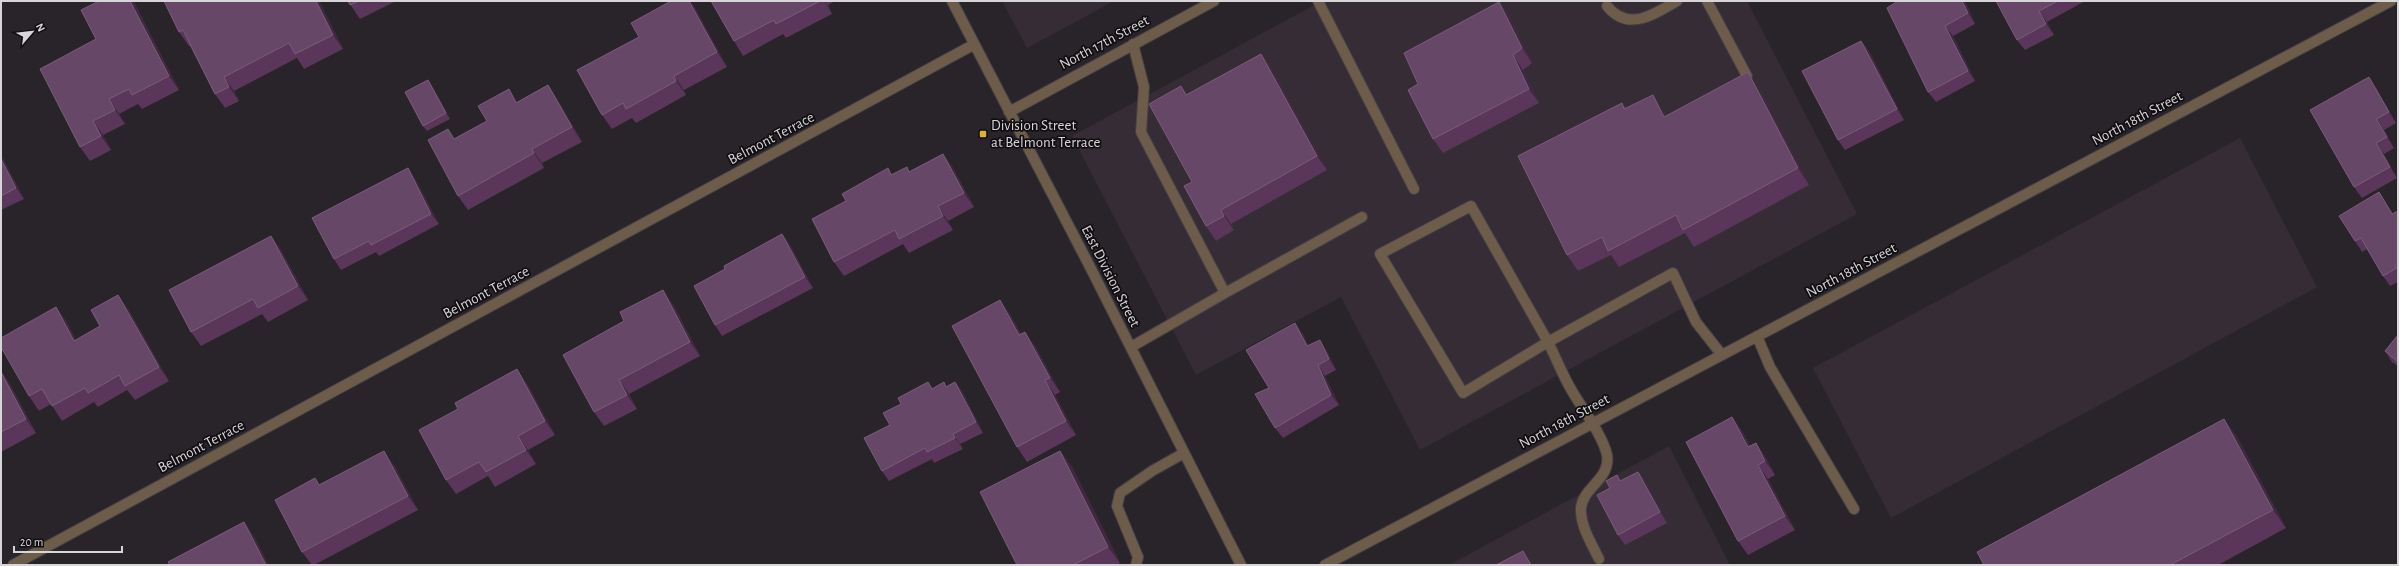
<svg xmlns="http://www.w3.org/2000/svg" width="2399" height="566" viewBox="0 0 2399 566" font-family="'Alegreya Sans',sans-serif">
<rect width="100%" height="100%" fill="#292429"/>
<path fill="#362c35" d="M1002,1h112l-87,47z
M1322,1h425l110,213 -437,236 -79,-153 -145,78 -124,-239z
M2240,138l77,149 -426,231 -78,-150z
M1669,446l61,119h-281z"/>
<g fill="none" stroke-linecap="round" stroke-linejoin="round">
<defs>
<path id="minor" d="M952,1l136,262 153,302
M1318,1l96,188
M1707,1l40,75
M1607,6c21,26 46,9 70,-5
M1009,112l205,-111
M1471,206l77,136 -85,51 -83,-139z
M1225,293l137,-76
M1757,336l13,31 84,142
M1131,347l94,-54 -84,-161 3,-45 -11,-43
M1599,559c-7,-15 -19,-33 -18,-51 2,-21 30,-29 26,-53 -4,-19 -25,-47 -35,-64 -9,-15 -16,-33 -24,-49l125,-69 23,49 26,33
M13,565l960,-520
M1136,565l2,-8 -21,-51 3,-13 32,-22 32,-18
M1325,565l1066,-564"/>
</defs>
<use href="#minor" stroke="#454045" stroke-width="12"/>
<use href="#minor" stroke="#6c5c49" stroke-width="10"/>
</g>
<path fill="#5a365a" d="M164,1h155l24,48 -39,20 -7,-11 -63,33 5,10 -14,7 -10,-14 -25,-48h-1l-10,-14z
M348,1h48l-36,18z
M671,1h19l5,7 32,59 -43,23 2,5 -50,28 -4,-5 -20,11 -10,-14 37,-78z
M711,1h124l-7,4 4,9 -46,24 -3,-4 -40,22 -9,-15z
M1898,1h67l10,23 -22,12 22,45 -39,21 -8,-10z
M1996,1h89l-38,21 7,13 -29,15 -8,-10z
M134,2l45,88 -37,19 -4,-5 -19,10 6,10 -22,11 8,15 -21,11 -10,-14 16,-108z
M1499,2l10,14 23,47 -9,7 16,33 -96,50 -10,-14 -15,-55z
M1861,41l8,10 35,69 -59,30 -7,-10z
M1261,54l10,14 56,102 -96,54 3,6 -18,11 -10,-15 -14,-44 -11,-96 6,9z
M428,80l4,6 18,33 -23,12 -4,-5z
M548,85l9,14 25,43 -40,21 2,5 -76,42 -10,-14 -3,-58 32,-17 22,-32 8,13z
M1759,88l50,97 -115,62 -9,-14 -66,34 -8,-12 -33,16 -11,-16 55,-152 4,5 38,4 3,4z
M2376,88l20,35 -12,7 10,18 -10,6 13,24 -35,20 -8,-11z
M943,154l10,14 21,39 -26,14 5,9 -44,23 -6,-9 -59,32 -10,-14 12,-61 42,-33 4,7 18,-4z
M1,155l23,44 -23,11z
M408,168l7,11 24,45 -60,32 -3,-4 -35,18 -7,-11z
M2379,192l14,22 5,-3v71l-8,4 -7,-10 -16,-27 -5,3 -7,-11z
M782,234l8,11 23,43 -91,48 -7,-11 10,-56z
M271,236l10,14 27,50 -40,22 -6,-8 -61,32 -10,-14z
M118,295l10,14 41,72 -34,19 -8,-10 -29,17 -4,-5 -32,19 -11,-17 -12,7 -10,-15 27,-89 10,14 10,19 24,-14z
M673,304l27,52 -71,38 8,15 -33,17 -10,-14z
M1010,314l11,20 14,12 25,46 -5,3 21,40 -49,27 -10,-15z
M1303,334l5,11 19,6 9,19 -11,6 14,29 -56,33 -8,-10 -6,-40z
M2398,335v31l-6,-4 -7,-11z
M1,371l10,15 25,47 -35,19z
M955,382l8,11 20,40 -23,11 3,5 -29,14 -2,-4 -43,22 -7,-10 8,-46 42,-37 15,-2z
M527,384l28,51 -27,15 8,14 -41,23 -7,-11 -32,18 -10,-14z
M1732,417l10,14 8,15 6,-3 10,15 9,17 -7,4 27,51 -47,25 -10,-14z
M2224,419l13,18 49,91 -68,37h-234z
M1060,451l12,16 48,96 -3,2h-100z
M394,465l24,45 -104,55h-2l-10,-13 13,-74 4,7z
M1638,472l8,10 21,41 -42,22 -7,-10 -8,-47 7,-13 4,6z"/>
<path fill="#402840" d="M130,1h3l1,1 45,88 -10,-14z
M316,1h3l24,48 -10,-14z
M689,1h1l5,7 32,59 -10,-15z
M824,1h1l7,13z
M1962,1h3l10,23 -7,-11z
M1499,2l10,14 23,47 -10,-15z
M2039,11l8,11 7,13 -8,-11z
M1945,26l8,10 22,45 -7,-10z
M1861,41l8,10 35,69 -7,-11z
M1261,54l10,14 56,102 -10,-14z
M1513,55l10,15 16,33 -10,-14z
M1748,72l11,16 50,97 -11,-17z
M674,76l10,14 2,5 -10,-14z
M224,77l10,14 5,10 -10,-14z
M2369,77l7,11 20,35 -7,-11z
M428,80l4,6 18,33 -4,-6z
M548,85l9,14 25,43 -10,-15z
M509,89l9,14h-2z
M1653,95l11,17 12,21 -12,-16z
M109,99l10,15 6,10 -10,-14z
M2376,119l8,11 10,18 -7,-11z
M93,121l10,14 8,15 -10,-14z
M2376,143l8,11 13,24 -7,-11z
M532,149l10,14 2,5 -10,-15z
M943,154l10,14 21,39 -10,-14z
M1,155l23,44 -8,-11 -15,-29z
M408,168l7,11 24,45 -8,-10z
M2379,192l7,11 12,20 -6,-9z
M938,206l10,15 5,9 -10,-14z
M1221,210l10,14 3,6 -10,-14z
M782,234l8,11 23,43 -8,-11z
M271,236l10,14 27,50 -10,-14z
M663,290l10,14 27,52 -10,-14z
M118,295l10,14 41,72 -10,-14z
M1000,300l10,14 19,35 -10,-14z
M56,307l10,14 18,34 -10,-14z
M1295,323l8,11 11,23 -7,-11z
M1025,332l10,14 25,46 -10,-14z
M1320,340l7,11 9,19 -7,-11z
M1318,365l7,11 14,29 -8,-10z
M517,369l10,15 28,51 -10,-14z
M1,371l10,15 25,47 -10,-14z
M619,380l10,14 8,15 -10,-14z
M1045,380l10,15 21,40 -10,-14z
M955,382l8,11 20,40 -7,-11z
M1732,417l10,14 16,31 -10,-15z
M2224,419l13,18 49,91 -13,-18z
M953,434l7,10 3,5 -8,-11z
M518,436l10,14 8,14 -10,-14z
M1756,443l10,15 9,17 -10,-14z
M384,451l10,14 24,45 -10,-14z
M1060,451l12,16 48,96 -12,-16z
M1758,465l10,14 27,51 -10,-14z
M1638,472l8,10 21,41 -7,-11z
M244,522l10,14 15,29h-3z
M1523,551l10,14h-2z"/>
<path fill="#674767" stroke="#795d79" d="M99,1h31l39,75 -37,19 -3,-6 -20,10 6,11 -22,11 8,15 -21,11 -40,-78 56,-30 -15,-29z
M164,1h152l17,34 -38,19 -6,-11 -65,34 5,10 -14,7 -32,-64 -4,2z
M348,1h11l-9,4z
M671,1h18l28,51 -43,24 2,5 -50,28 -3,-6 -21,12 -25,-45 62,-33 -8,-14z
M711,1h109l-44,23 -2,-4 -40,21z
M1898,1h64l6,12 -23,13 23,45 -40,21 -41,-84z
M1996,1h62l-19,10 7,13 -29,16z
M1499,2l23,46 -9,7 16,34 -96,50 -25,-49 10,-6 -14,-31z
M1861,41l36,68 -59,31 -36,-69z
M1261,54l56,102 -96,54 3,6 -18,10 -22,-40 8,-4 -43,-78 32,-18 5,9z
M1748,72l50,96 -115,62 -7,-15 -68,36 -6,-14 -35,18 -49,-99 104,-53 2,6 29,-14 11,22z
M2369,77l20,35 -13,7 11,18 -11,6 14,24 -36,20 -44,-77z
M428,80l18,33 -23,13 -18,-34z
M548,85l24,42 -40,22 2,4 -76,43 -30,-56 20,-11 6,10 33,-18 -9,-15 31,-17 7,14z
M943,154l21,39 -26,13 5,10 -44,23 -4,-9 -61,32 -22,-43 34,-18 -4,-7 46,-26 3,7 16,-8 2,5z
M1,159l15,29 -15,8z
M408,168l23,46 -60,31 -2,-4 -35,18 -22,-41z
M2379,192l13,22 6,-3v56l-15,9 -22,-38 -6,3 -16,-25z
M782,234l23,43 -90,48 -21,-39 31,-17 -1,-3z
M271,236l27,50 -40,22 -5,-9 -62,33 -22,-42z
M663,290l27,52 -71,38 8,15 -33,17 -31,-57 61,-34 -4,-9z
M118,295l41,72 -34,19 -6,-11 -31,18 -3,-5 -33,18 -10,-17 -13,7 -28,-49v-9l55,-31 18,34 26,-15 -9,-16z
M1000,300l19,35 6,-3 25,46 -5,2 21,41 -49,26 -65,-121z
M1295,323l12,23 13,-6 9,19 -11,6 13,30 -56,33 -20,-34 14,-6 -23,-38z
M2398,335v27l-13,-11z
M517,369l28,52 -27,15 8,14 -40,22 -7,-10 -33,18 -27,-50 39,-21 -3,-6z
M1,372l25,47 -25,13z
M928,382l4,7 12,-7 2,5 9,-5 21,40 -23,12 2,4 -28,14 -2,-4 -43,23 -18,-33 26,-13 -7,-12 18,-9 -3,-6z
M1732,417l16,30 8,-4 9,18 -7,4 27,51 -47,25 -52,-99z
M2224,419l49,91 -103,55h-186l-7,-13z
M384,451l24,45 -106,56 -27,-52 40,-22 4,7z
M1060,451l48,96 -35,18h-56l-37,-73z
M1638,472l22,40 -42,23 -21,-40 13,-7 -4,-7 11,-6 3,6z
M244,522l22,43h-96l-2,-3z
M1523,551l8,14h-35z"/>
<rect fill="#deb133" stroke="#110e11" stroke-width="1.5" x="979" y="130" width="8" height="8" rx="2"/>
<g text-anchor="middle" stroke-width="3.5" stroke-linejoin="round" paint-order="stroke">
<g font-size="15" fill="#d8d5d8" stroke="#110e11">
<text transform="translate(1104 42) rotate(-28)" y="5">North 17th Street</text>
<text transform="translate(2137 118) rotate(-28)" y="5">North 18th Street</text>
<text transform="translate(771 138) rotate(-28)" y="5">Belmont Terrace</text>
<text transform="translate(1851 270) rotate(-28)" y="5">North 18th Street</text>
<text transform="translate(1111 276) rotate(63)" y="5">East Division Street</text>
<text transform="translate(486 292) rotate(-28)" y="5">Belmont Terrace</text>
<text transform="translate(1564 421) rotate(-28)" y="5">North 18th Street</text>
<text transform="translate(201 446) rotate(-28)" y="5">Belmont Terrace</text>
</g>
<g font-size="15" fill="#d8d5d8" stroke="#110e11" text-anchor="start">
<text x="991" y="130">Division Street<tspan x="991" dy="17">at Belmont Terrace</tspan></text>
</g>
</g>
<rect width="2399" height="566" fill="none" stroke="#d8d5d8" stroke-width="4"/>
<g transform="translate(32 32) rotate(62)" stroke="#110e11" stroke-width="3" paint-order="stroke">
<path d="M0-3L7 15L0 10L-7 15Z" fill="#d8d5d8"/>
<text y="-6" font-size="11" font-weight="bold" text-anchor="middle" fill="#d8d5d8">N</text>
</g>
<path d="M14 546v6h108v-6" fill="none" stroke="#d8d5d8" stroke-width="2"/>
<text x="20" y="546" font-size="12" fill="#d8d5d8" stroke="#110e11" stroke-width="3" paint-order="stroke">20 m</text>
</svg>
